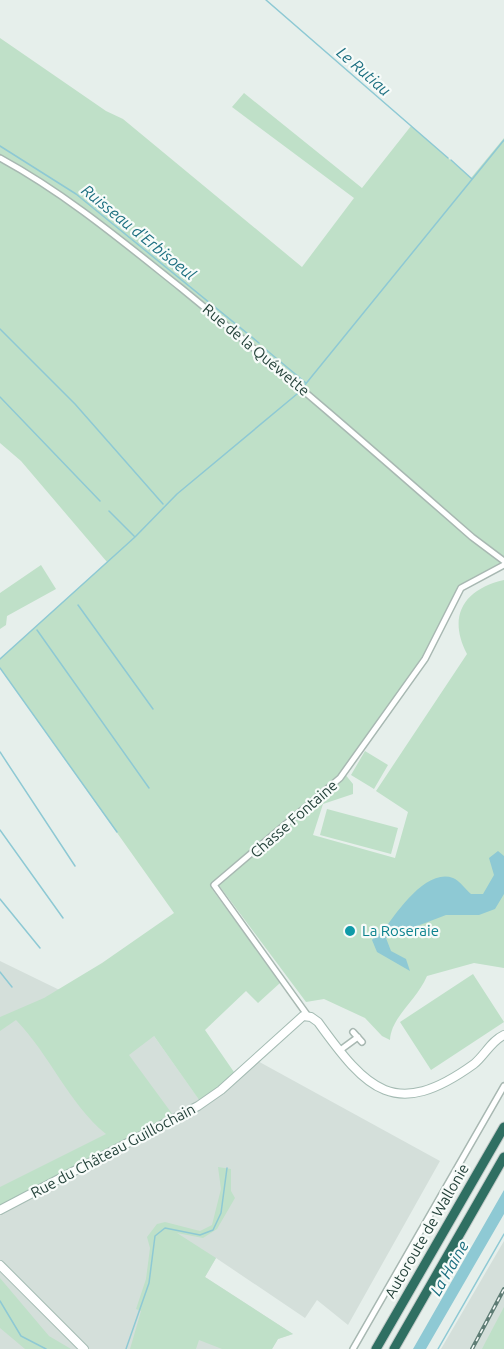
<svg xmlns="http://www.w3.org/2000/svg" width="504" height="1349" viewBox="0 0 504 1349" font-family="Ubuntu,sans-serif">
<rect width="100%" height="100%" fill="#e6efeb"/>
<path fill="#d4dfda" d="M0,961l154,75 44,62 38,-23 18,-16 186,102 -92,164 -31,-25 -12,18 -89,-60 -11,19 88,57 -15,5 -6,10h-272z
M504,1241v108h-63z"/>
<path fill="#bfe0c8" d="M0,38l106,73 17,8 179,148 52,-69 -122,-91 12,-14 118,95 49,-62 60,52 33,-40v427l-38,18 -33,60 -89,130 9,11v10l-30,10 -10,31 82,23 13,-46 -32,-21 91,-137c-20,-38 -3,-65 37,-74v388l-30,-5 -47,13c-10,24 -36,41 -37,64l-8,-4 -17,-18 -41,-19 -18,3 -88,-118 -6,5 68,94 -22,20 -12,-12 -41,39 31,45 -34,29 -48,-68 -25,19 44,60 -173,92v-20l106,-53c-37,-30 -56,-79 -90,-114l-16,11v-14l44,-19 58,-35 72,-50 -174,-245v-9l107,-97 -86,-101 -21,-18z
M41,565l15,24 -49,27 -1,9 -6,4v-36z
M365,751l23,14 -14,24 -23,-14z
M327,809l71,19 -7,26 -71,-19z
M473,974l31,48 -73,48 -31,-48z
M218,1167l13,2v22l4,7 -18,31 -14,9 -26,-5 39,25 -11,19 88,57 -15,5 -6,10h-50l-23,-9 -3,9h-66l11,-38 -5,-2 10,-30 4,-31 -3,-11 10,-13 8,-2 35,9 12,-6 9,-36z
M0,1278l49,58 22,13h-46l-25,-21z
M504,1307v42h-22l3,-6z"/>
<path fill="#8ec9d4" d="M498,851l6,5v38l-9,15 -16,6h-33l-60,23 5,13 15,8 4,12 -33,-19 -5,-12 3,-5 7,-2c14,-20 44,-65 71,-55 7,3 12,11 18,16h12l11,-19 -5,-17z
M504,1190v24l-78,135h-13z"/>
<g fill="none" stroke-linecap="round" stroke-linejoin="round">
<path stroke="#8ec9d4" stroke-width="1.5" d="M266,0l182,158
M0,146l76,48 183,149
M451,160l21,19
M0,329l75,75 88,100
M264,348l42,35
M304,386l200,-246
M0,397l100,104
M109,511l25,25
M78,605l75,104
M37,630l112,158
M0,659l135,-122 42,-43 120,-100
M0,668l117,164
M0,752l75,114
M0,830l63,88
M0,899l40,49
M0,972l12,15
M0,1301l21,35 25,13
M126,1349l23,-66 6,-47 10,-8 35,7 13,-5 8,-17 6,-45
M438,1349l66,-115"/>
<defs>
<path id="street" d="M0,158c66,36 122,83 181,130 99,81 195,165 291,249l32,24
M308,1016l-94,-131 126,-107 85,-119 36,-71 43,-23
M353,1032l9,10
M339,1051l19,-14
M353,1349l151,-263"/>
<path id="secondary" d="M0,1210l198,-104 23,-16 82,-74 8,1 7,5c49,68 77,99 156,42 11,-9 17,-23 30,-29
M0,1265l84,84"/>
<path id="highway" d="M376,1349l128,-222
M394,1349l110,-192"/>
</defs>
<use href="#street" stroke="#a8b8b2" stroke-width="8"/>
<use href="#secondary" stroke="#a4bbb3" stroke-width="10"/>
<use href="#highway" stroke="#c2cac8" stroke-width="11"/>
<use href="#street" stroke="#fff" stroke-width="5"/>
<use href="#secondary" stroke="#fff" stroke-width="8"/>
<use href="#highway" stroke="#2f6f62" stroke-width="9"/>
<defs>
<path id="rail" d="M472,1349l32,-60"/>
</defs>
<use href="#rail" stroke="#5f7d75" stroke-width="4"/>
<use href="#rail" stroke="#f7fbf9" stroke-width="1.5" stroke-dasharray="4.5" stroke-linecap="butt"/>
</g>
<circle fill="#0f9aa8" stroke="#f7fbf9" stroke-width="2" cx="350" cy="931" r="6"/>
<g text-anchor="middle" stroke-width="4.5" stroke-linejoin="round" paint-order="stroke">
<g font-size="15" fill="#24423a" stroke="#f7fbf9">
<text transform="translate(256 350) rotate(40)" y="5">Rue de la Quéwette</text>
<text transform="translate(294 819) rotate(-41)" y="5">Chasse Fontaine</text>
<text transform="translate(113 1151) rotate(-28)" y="5">Rue du Château Guillochain</text>
<text transform="translate(427 1231) rotate(-60)" y="5">Autoroute de Wallonie</text>
</g>
<g font-size="15" fill="#0d838f" stroke="#f7fbf9" text-anchor="start">
<text x="362" y="936">La Roseraie</text>
</g>
<g font-size="16" font-style="italic" fill="#1c6f80" stroke="#f7fbf9">
<text transform="translate(364 71) rotate(41)" y="6">Le Rutiau</text>
<text transform="translate(139 232) rotate(39)" y="6">Ruisseau d'Erbisoeul</text>
<text transform="translate(449 1268) rotate(-60)" y="6">La Haine</text>
</g>
</g>
</svg>
